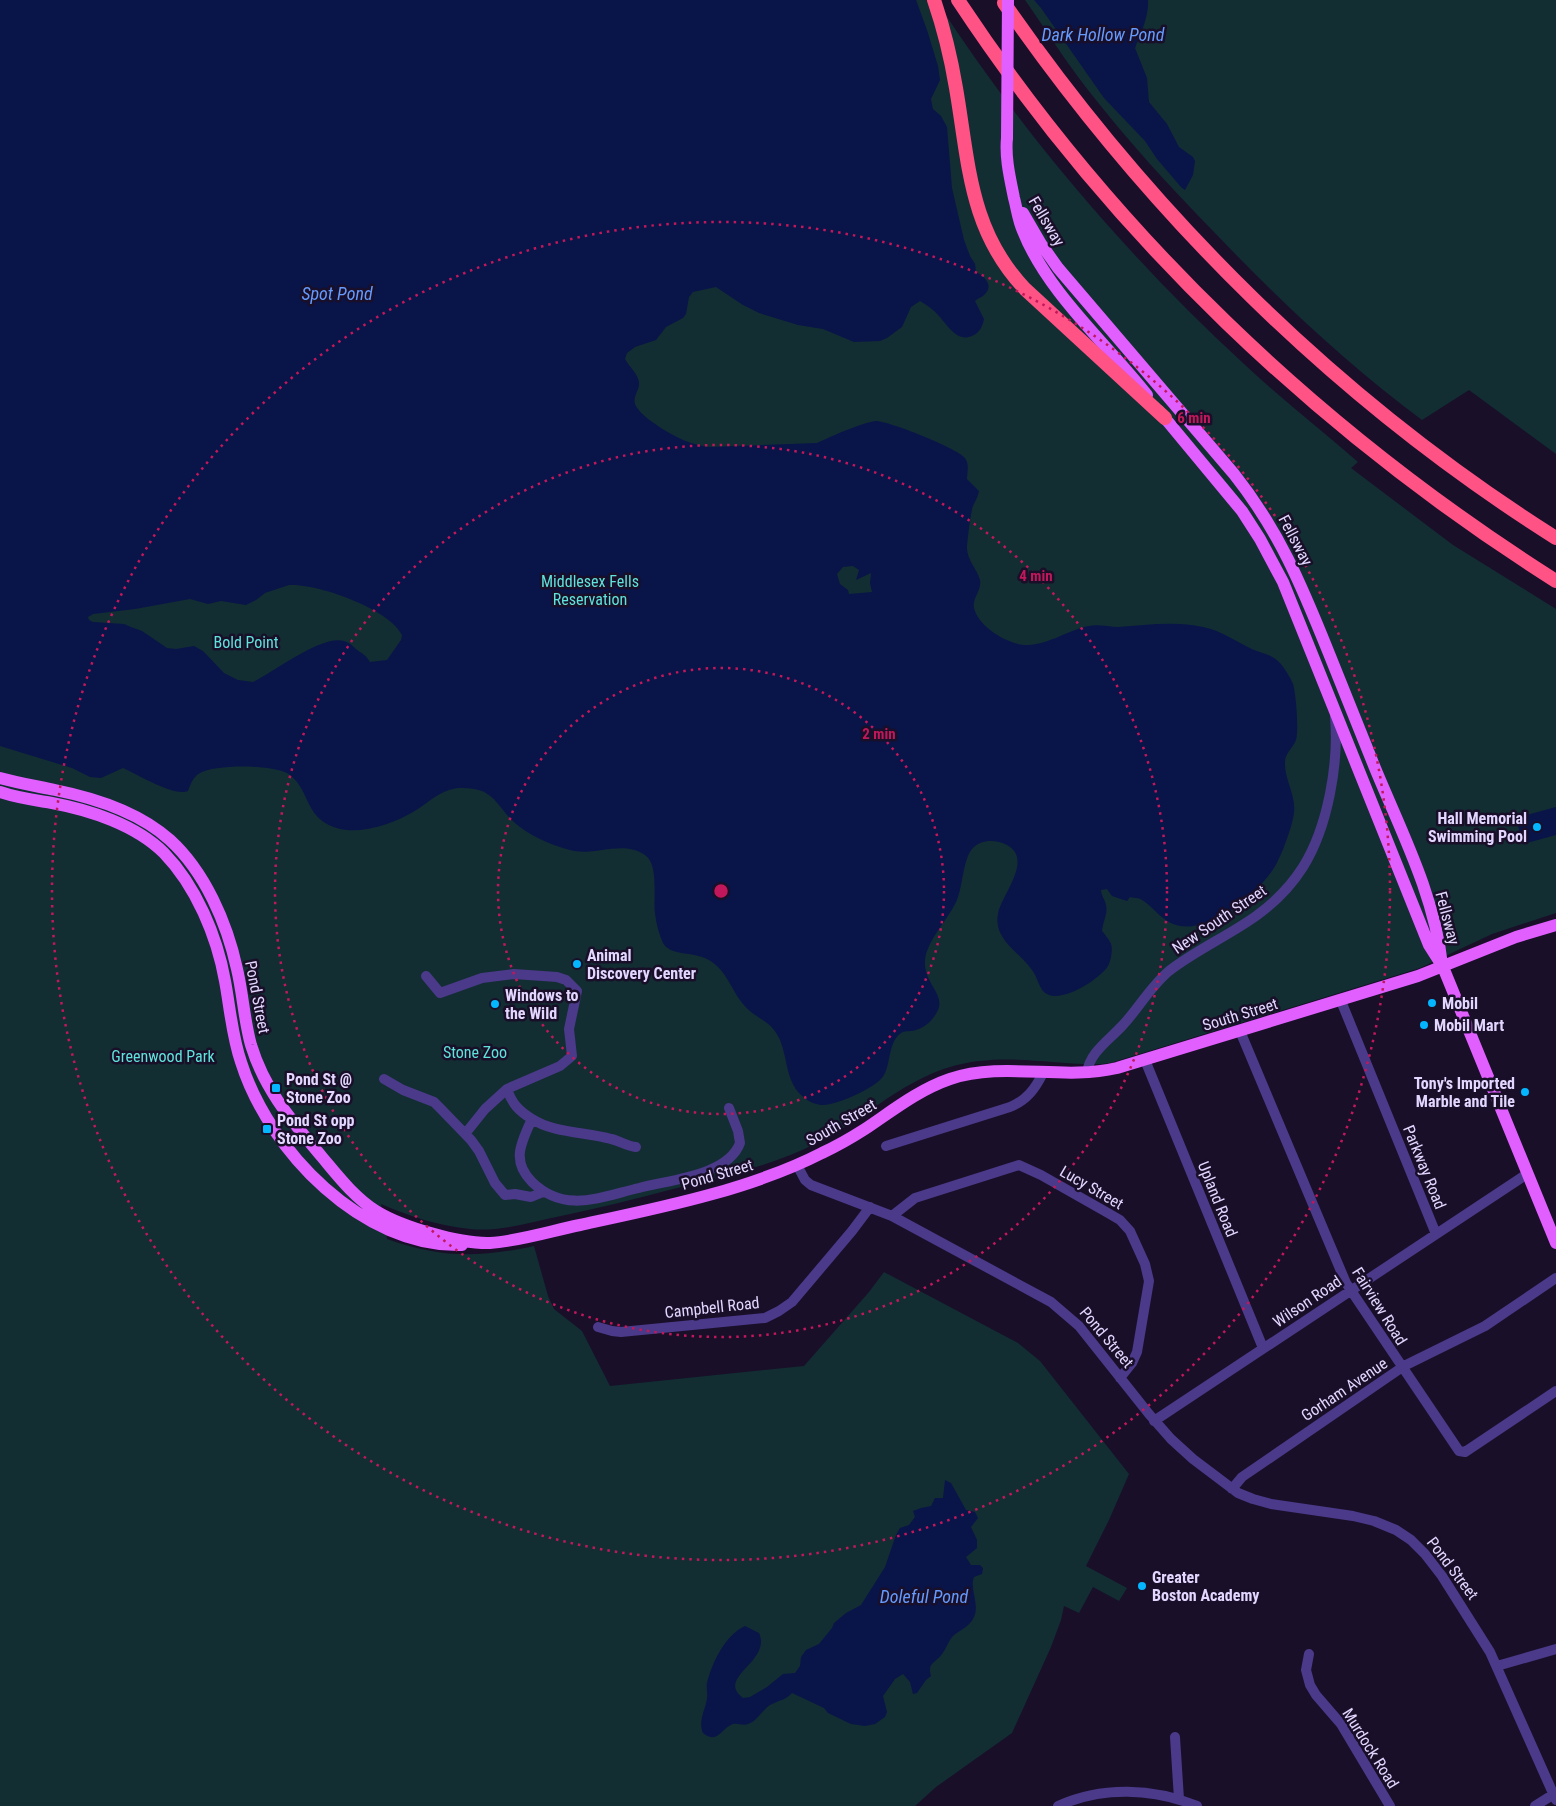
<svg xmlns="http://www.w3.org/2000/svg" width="1556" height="1806" viewBox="0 0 1556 1806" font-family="'Roboto Condensed',sans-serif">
<rect width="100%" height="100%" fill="#190f29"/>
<path fill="#122e33" d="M0,0h936c86,133 191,256 307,363 37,35 77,66 115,99l-7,6 102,77 103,64v304l-64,21 -72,34 -310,95c-19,3 -38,0 -57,-1 -34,-3 -70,-5 -103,5 -51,15 -90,56 -137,78 -44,21 -92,33 -140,44 -37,10 -74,19 -112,27 -29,6 -61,16 -91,13 -31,-3 -61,-13 -89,-25l6,35c53,19 92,19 147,7l14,50 6,13 28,22 28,55 194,-20 65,-74 15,-20 134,71 22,18 89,113 -20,46 -23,46 41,22 -8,13 -26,-14 -14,26 -15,-7 -3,14 -10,27 -39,86 -76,54 -21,19h-915z
M1025,0h531v454l-87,-64 -47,30c-75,-56 -143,-120 -208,-188 -44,-45 -87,-92 -126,-142 -22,-28 -42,-60 -63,-90z"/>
<path fill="#091449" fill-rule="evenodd" d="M0,0h916l11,30 11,36 2,14 -9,19 2,10 8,7 6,11 5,61 12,52 6,16 5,8 1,8c8,4 18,13 9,22 -2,3 -7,4 -10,7l9,18c-1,6 -4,13 -10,16 -16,9 -26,-9 -35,-19 -5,-6 -12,-11 -19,-15l-9,6 -9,20 -15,11 -7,3 -26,1 -31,-13 -25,-4 -39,-12 -16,-8 -27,-18 -23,5 -4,5 -3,17 -3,4 -17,9 -10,13 -21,7 -8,6 -2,6c4,8 15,16 14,26 -1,7 -6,12 -4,19 5,14 45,37 60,40 5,2 10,2 15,3l107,-4c15,-7 42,-19 58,-22 12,-1 81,27 89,36 6,6 3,15 3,22l12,12c-1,6 -4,10 -6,15 -2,4 -6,37 -6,42 0,12 10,21 13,32 2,10 -8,18 -6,28 4,19 36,38 54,37 22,-1 40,-15 61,-19 10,-2 19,1 29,1 28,-2 58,-6 85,0 16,3 29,12 43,19 11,7 25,7 34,17 5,6 10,14 13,21 3,10 6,46 3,56 -3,8 -11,13 -11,22 -1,17 11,33 9,50 -1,13 -13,45 -20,56 -17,26 -60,63 -94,58 -17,-3 -25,-18 -38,-26 -4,-3 -7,-1 -12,-3l-3,4 -15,-5 -5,-7 -6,1c0,6 4,9 5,15 2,8 -3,17 -4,26 2,2 8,10 9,13 2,6 0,16 -3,22 -9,14 -51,41 -65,25 -5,-6 -6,-15 -11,-21 -12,-18 -39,-30 -34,-56 3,-19 36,-54 9,-69 -11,-6 -27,-6 -35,4 -9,11 -9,36 -15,51 -9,20 -30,40 -32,60 -2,23 20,33 13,50 -4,9 -12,17 -22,20 -5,2 -10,0 -15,3 -13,9 -10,30 -17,42 -6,12 -47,30 -61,30 -4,0 -11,-2 -14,-4 -24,-14 -20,-39 -29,-61 -9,-21 -24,-20 -37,-36 -10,-12 -15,-28 -26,-38 -18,-18 -45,-7 -54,-23 -4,-9 -7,-20 -8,-30 -2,-15 4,-49 -10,-58 -23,-16 -51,2 -75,-5 -19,-5 -40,-14 -55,-27 -20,-18 -20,-36 -55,-35 -20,1 -31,15 -47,24 -20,12 -50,22 -73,17 -36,-9 -29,-38 -50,-54 -14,-11 -75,-11 -90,-2 -7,4 -9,10 -12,18 -14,6 -51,-17 -65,-23l-22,10 -11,-1 -18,-9 -72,-22zM853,566l6,4 -3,10 15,-7 -1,10 2,9 -23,2 -1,-4 -8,-6 -3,-10 6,-7zM289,585c28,-2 101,24 113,50l-1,5 -14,20 -17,2c-3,-5 -5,-7 -10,-10 -6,-4 -9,-9 -16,-11 -21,-7 -71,31 -91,41l-15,-2 -14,-7 -21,-22 -9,-5 -18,3 -9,-1 -25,-17 -11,-4 -7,-3 -31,-2 -4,-2 -1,-3 5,-3 42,-5 55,-10 18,5 13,-3 25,4 10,-5 9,-7z
M1034,0h114c1,16 -7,33 -13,48l12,30 2,24 18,22 12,23 14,10 2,4 -2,14 -8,15 -4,-3 -24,-28 -12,-18 -41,-43 -63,-90z
M1556,807v28l-33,9 -7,-26z
M945,1480l6,3 15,27 9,2 3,6 -7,9 6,13v8l-11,9 5,8h9l3,3 -1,6 -8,3c-5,13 7,28 -1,42 -4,8 -15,12 -21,18 -4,5 -6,12 -10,17 -7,10 -15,8 -11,22l-5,4 -9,13 -4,1 -3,-12 -7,-8 -8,5 -12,17 4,16 -2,5 -10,7 -10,2 -14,-2 -23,-11 -4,-5 -32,-15c-6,7 -12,7 -20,11 -9,4 -14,17 -24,20 -4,2 -10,-1 -15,0 -12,4 -15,21 -30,9 -5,-11 2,-23 4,-34 1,-6 -1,-11 0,-16 5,-20 18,-48 38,-57l14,7c13,29 -44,44 -16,65l7,-1 17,-10 16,-13 12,-1 5,-7 1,-9 5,-7 13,-6 13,-16 2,-5 12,-10 15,-8 24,-38 11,-32 4,-7 9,-3 6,-8 -2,-6 8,-3 10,-2 4,-8h8z"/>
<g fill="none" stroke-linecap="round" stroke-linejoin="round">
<path stroke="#4b3989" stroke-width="10" d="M426,976l14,17 42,-15 32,-4 43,3 9,3 11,11 -8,38 3,27 -12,10 -53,23c5,15 12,22 25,30 -11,24 -21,42 0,63 33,32 68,15 107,6 29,-8 89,-12 101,-45l-2,-12 -9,-23
M1341,1001l95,233
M1240,1031l106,252 113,168 6,1 91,-61
M1145,1060l118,288
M1087,1073c2,-20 22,-33 35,-47 17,-18 28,-39 47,-55 27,-21 59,-35 87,-55 18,-13 35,-30 47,-49 25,-40 36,-104 32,-150
M384,1079l19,11 31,12 7,7 30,31 8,11 16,32 10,12 10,-1 16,3 12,-5
M532,1119c21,14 55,13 79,20 9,2 16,7 25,8
M465,1134l20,-25 22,-20
M886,1146l124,-39c17,-7 25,-18 33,-34
M797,1165l8,15 6,5 81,31 159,86 28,24 70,88 22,25 22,20 45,34 15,6 18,5 82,12 21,5 22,9 15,10 14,14 17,22 48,76 66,148
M892,1216l23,-18 104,-33 22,10 67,38 12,7 10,11 15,33 4,17 -12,71 -5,11 -12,15
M598,1327l14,4 9,1 144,-14 14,-7 13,-9 60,-71 18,-24
M1154,1421l373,-247
M1232,1489l10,-12 162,-111 81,-40 71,-48
M1309,1654l-3,16 4,15 6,10 25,29 49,82
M1497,1666l59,-17
M1175,1737l4,62
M1058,1806c44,-20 95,-18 139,0
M1535,1806l19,-12"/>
<path stroke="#e15eff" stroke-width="12" d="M1007,138c-2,20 3,40 7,60 3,11 4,22 9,33 24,61 84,113 124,164
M1023,213l18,31 17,24 176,206c45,57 67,110 94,177 16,39 31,78 47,117 26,63 60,128 67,197
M1159,411l83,100 18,28 23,43 146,363 14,22 113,276
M0,778c18,5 36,8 55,12 40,8 84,22 115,50 35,32 57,83 67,129 6,25 7,51 14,76 14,46 41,76 71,112 16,19 32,40 54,54 26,16 84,33 114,32 30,-2 61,-12 90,-18 79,-17 170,-35 242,-72 15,-7 29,-15 43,-24 27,-18 53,-39 85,-50 54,-18 112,2 167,-11l301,-92 98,-39 40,-12
M0,792c17,6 34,8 52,11 38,7 84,22 112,50 32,33 53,83 61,128 5,27 7,55 16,81 28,89 122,186 221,183"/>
<path stroke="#ff5285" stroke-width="14" d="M934,0c10,29 17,58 22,88 13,75 13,142 69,201l140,129
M958,0c155,235 361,431 598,581
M1004,3c147,212 333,397 552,535"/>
<path stroke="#e15eff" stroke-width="12" d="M1007,138l1,-138"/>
</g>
<g fill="none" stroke="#c2185b" stroke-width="2.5" stroke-dasharray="2.5 5">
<circle cx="721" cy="891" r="223"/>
<circle cx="721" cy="891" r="446"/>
<circle cx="721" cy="891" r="669"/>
</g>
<g fill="#03b6ff" stroke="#190f29" stroke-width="2">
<circle cx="1537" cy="827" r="5"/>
<circle cx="577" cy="964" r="5"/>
<circle cx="1432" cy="1003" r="5"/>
<circle cx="495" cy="1004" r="5"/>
<circle cx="1424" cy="1025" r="5"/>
<rect x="271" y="1083" width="10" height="10" rx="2.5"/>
<circle cx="1525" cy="1092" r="5"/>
<rect x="262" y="1124" width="10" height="10" rx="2.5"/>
<circle cx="1142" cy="1586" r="5"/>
</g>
<g text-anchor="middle" stroke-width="5" stroke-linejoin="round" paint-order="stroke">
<g font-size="16" fill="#e3d7ff" stroke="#190f29">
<text transform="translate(1047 221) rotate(59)" y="6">Fellsway</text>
<text transform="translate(1296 540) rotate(62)" y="6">Fellsway</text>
<text transform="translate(1448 918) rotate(75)" y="6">Fellsway</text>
<text transform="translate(1219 919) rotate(-34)" y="6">New South Street</text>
<text transform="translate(258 997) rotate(79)" y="6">Pond Street</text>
<text transform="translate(1240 1014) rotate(-17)" y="6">South Street</text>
<text transform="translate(841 1122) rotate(-30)" y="6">South Street</text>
<text transform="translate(1425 1167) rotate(68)" y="6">Parkway Road</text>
<text transform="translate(717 1174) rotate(-16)" y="6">Pond Street</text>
<text transform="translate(1092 1187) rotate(30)" y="6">Lucy Street</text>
<text transform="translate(1218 1199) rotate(68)" y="6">Upland Road</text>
<text transform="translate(1307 1301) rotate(-34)" y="6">Wilson Road</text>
<text transform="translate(1380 1306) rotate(58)" y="6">Fairview Road</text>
<text transform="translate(712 1307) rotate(-6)" y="6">Campbell Road</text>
<text transform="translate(1107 1337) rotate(50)" y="6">Pond Street</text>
<text transform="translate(1344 1389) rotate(-34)" y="6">Gorham Avenue</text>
<text transform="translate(1453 1568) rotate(53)" y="6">Pond Street</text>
<text transform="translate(1371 1748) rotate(58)" y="6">Murdock Road</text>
</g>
<g font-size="16" fill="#5ee4dc" stroke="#190f29">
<text x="590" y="587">Middlesex Fells<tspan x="590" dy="18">Reservation</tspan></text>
<text x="246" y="648">Bold Point</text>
<text x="475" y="1058">Stone Zoo</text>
<text x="163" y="1062">Greenwood Park</text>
</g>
<g font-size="16" font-weight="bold" fill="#e3d7ff" stroke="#190f29" text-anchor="start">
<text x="1527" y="824" text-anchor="end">Hall Memorial<tspan x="1527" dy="18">Swimming Pool</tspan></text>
<text x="587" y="961">Animal<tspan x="587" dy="18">Discovery Center</tspan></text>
<text x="505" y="1001">Windows to<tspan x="505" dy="18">the Wild</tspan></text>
<text x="1442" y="1009">Mobil</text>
<text x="1434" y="1031">Mobil Mart</text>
<text x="286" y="1085">Pond St @<tspan x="286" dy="18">Stone Zoo</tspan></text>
<text x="1515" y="1089" text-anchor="end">Tony's Imported<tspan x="1515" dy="18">Marble and Tile</tspan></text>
<text x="277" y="1126">Pond St opp<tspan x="277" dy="18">Stone Zoo</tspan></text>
<text x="1152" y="1583">Greater<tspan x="1152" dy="18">Boston Academy</tspan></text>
</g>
<g font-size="18" font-style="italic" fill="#659bff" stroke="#190f29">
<text x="1103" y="41">Dark Hollow Pond</text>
<text x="337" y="300">Spot Pond</text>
<text x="924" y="1603">Doleful Pond</text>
</g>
</g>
<circle cx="721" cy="891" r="8" fill="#c2185b" stroke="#190f29" stroke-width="2.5"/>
<g font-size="15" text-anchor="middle" font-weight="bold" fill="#c2185b" stroke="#190f29" stroke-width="5" stroke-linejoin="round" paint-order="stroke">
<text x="1194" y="423">6 min</text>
<text x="1036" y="581">4 min</text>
<text x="879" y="739">2 min</text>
</g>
</svg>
